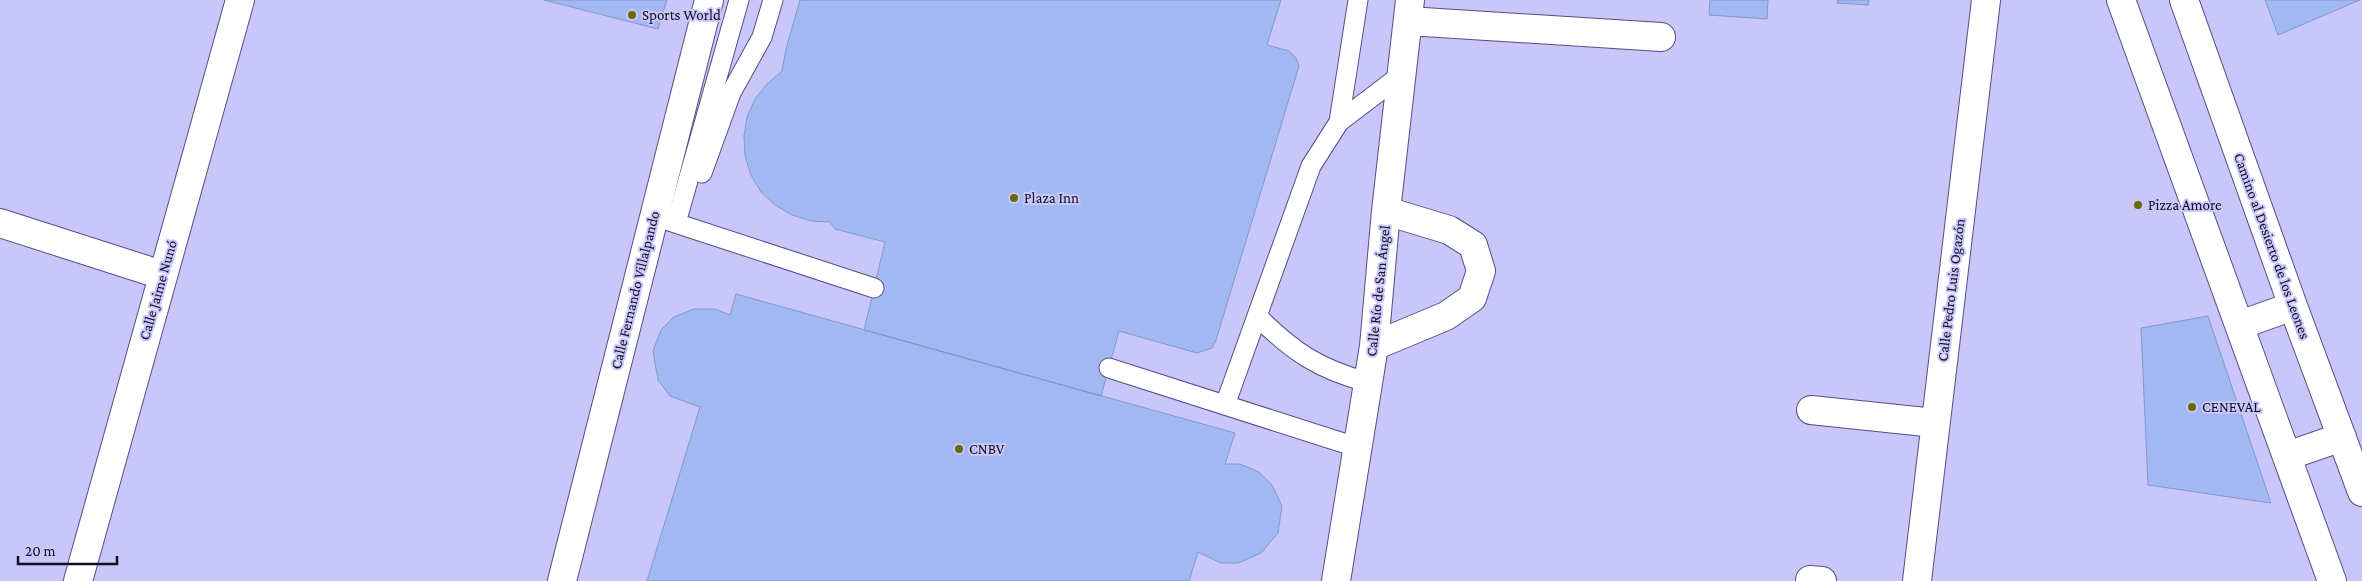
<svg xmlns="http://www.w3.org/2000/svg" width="2362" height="581" viewBox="0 0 2362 581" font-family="'Crimson Pro',serif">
<rect width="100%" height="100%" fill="#c9c6f9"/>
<path fill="#a1b8f3" stroke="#8298d1" d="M544,0h123l-9,29z
M800,0h481l-14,45 22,6 7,7 3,8 -83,274 -4,8 -15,5 -78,-22 -18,65 -237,-66 21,-88 -50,-13 -5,-7 -19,-1 -19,-6 -17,-10 -14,-13 -10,-17 -6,-19 -1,-20 3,-19 8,-18 12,-15 15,-13 4,-22z
M1710,0h58l-1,19 -58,-4z
M1838,0h31l-1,5 -31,-2z
M2265,0h95l-82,35z
M736,294l499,139 -10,31h15l19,8 13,13 10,21 -4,27 -17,20 -23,10h-17l-23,-11 -9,29h-542l53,-174 -30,-11 -12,-16 -5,-29 8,-21 13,-13 20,-8h21l15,6z
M2208,316l63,187 -123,-18 -7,-157z"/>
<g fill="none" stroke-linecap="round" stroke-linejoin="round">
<defs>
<path id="lane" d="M1339,122l19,-122
M702,173l29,-80 31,-56 11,-37
M663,219l211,69
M676,223l63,-223
M1257,316c35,35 61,53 110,66
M1109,368l247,79
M1225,405l86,-239 28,-44 62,-47"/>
<path id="street" d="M1408,21l253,16
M0,223l162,52
M1374,346l72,-30 26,-18 9,-27 -8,-26 -24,-15 -63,-19
M1811,410l124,13
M1810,580l12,1
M78,581l162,-581
M562,581l147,-581
M1336,581l38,-235 12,-135 24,-211
M1917,581l69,-581"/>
<path id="secondary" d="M2121,0l211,581
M2184,0l109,306 69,186
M2240,325l53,-19
M2287,456l55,-19"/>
</defs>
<use href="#lane" stroke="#554e85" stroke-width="21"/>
<use href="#street" stroke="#554e85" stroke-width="30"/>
<use href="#secondary" stroke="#554e85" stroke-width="30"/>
<use href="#lane" stroke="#fff" stroke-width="19"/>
<use href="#street" stroke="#fff" stroke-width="28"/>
<use href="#secondary" stroke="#fff" stroke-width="28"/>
</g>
<g fill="#6c6904" stroke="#c9c6f9" stroke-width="2">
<circle cx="632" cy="15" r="5"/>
<circle cx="1014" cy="198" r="5"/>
<circle cx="2138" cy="205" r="5"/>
<circle cx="2192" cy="407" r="5"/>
<circle cx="959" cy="449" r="5"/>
</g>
<g text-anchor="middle" stroke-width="4" stroke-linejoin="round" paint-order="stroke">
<g font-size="15" fill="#110e24" stroke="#c9c6f9" text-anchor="start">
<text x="642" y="20">Sports World</text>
<text x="1024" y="203">Plaza Inn</text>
<text x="2148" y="210">Pizza Amore</text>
<text x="2202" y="412">CENEVAL</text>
<text x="969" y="454">CNBV</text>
</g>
<g font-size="15" fill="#110e24" stroke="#c9c6f9">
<text transform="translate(2272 246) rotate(70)" y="5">Camino al Desierto de los Leones</text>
<text transform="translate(158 290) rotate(-74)" y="5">Calle Jaime Nunó</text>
<text transform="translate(635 290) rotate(-76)" y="5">Calle Fernando Villalpando</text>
<text transform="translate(1951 290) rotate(-83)" y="5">Calle Pedro Luis Ogazón</text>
<text transform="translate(1378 291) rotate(-84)" y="5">Calle Río de San Ángel</text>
</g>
</g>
<path d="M18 556v8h99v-8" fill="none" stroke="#110e24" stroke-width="2.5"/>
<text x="25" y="556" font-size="15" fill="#110e24" stroke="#c9c6f9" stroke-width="4" paint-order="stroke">20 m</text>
</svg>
